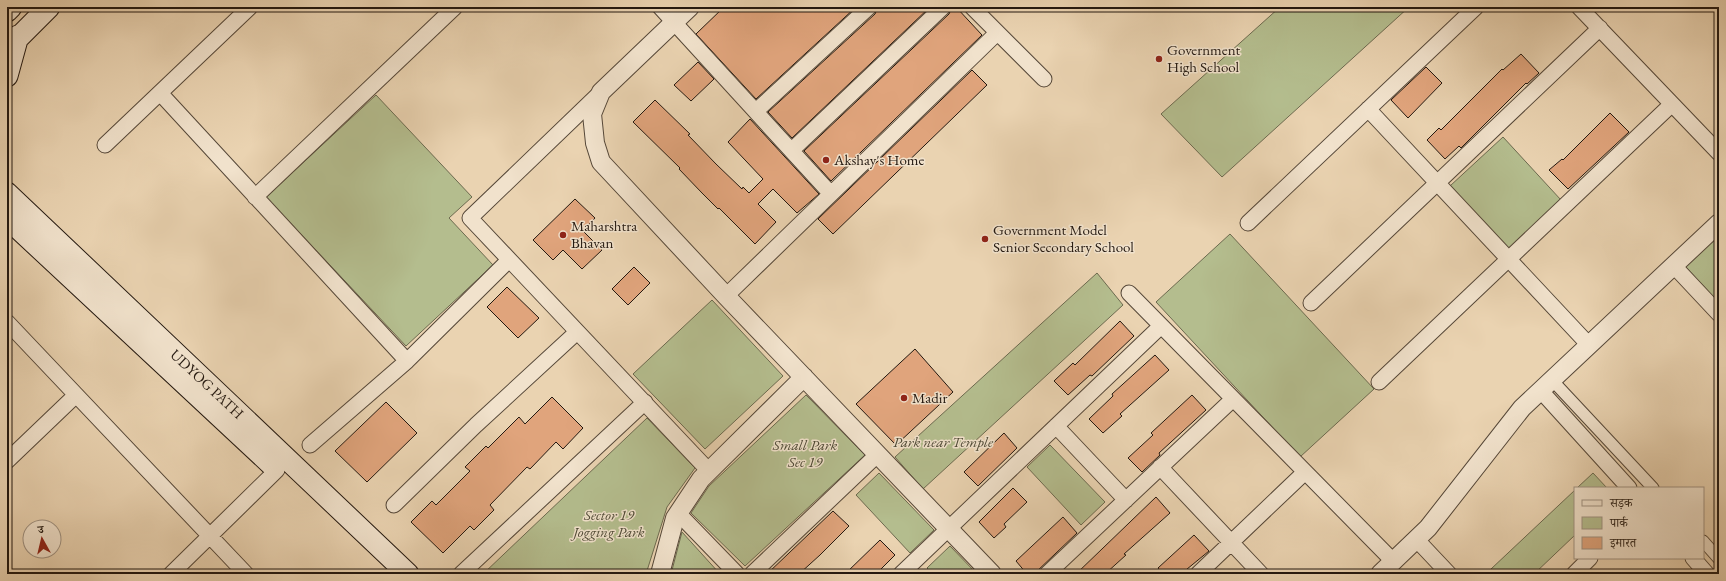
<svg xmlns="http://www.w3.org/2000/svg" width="1726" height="581" viewBox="0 0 1726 581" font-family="'EB Garamond','Noto Serif Devanagari',serif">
<rect width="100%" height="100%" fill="#ead3b1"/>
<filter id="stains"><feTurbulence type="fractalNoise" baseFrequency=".005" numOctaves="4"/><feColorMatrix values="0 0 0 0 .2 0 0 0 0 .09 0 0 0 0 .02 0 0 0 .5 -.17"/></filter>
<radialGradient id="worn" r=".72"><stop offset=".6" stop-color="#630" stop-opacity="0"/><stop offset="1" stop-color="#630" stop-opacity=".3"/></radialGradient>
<path fill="#b4bd8e" stroke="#6c6a4f" d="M1280,7h129l-187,170 -61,-63z
M376,95l96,102 -23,21 44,47 -87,81 -140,-149z
M1503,137l58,63 -53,49 -58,-63z
M1719,233v70l-35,-38z
M1230,234l144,155 -74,68 -144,-155z
M1097,273l26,32 -200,184 -28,-32z
M712,300l71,76 -78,73 -72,-75z
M806,395l59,60 -120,111 -54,-53 18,-27z
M647,418l48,50 -28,39 -21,67h-163z
M1050,445l55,57 -24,23 -54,-58z
M879,473l55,57 -24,23 -54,-58z
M1593,473l14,15h-30z
M1575,490v45l-41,39h-38l-5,-5z
M682,532l38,42h-49z
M950,546l27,28h-44l-6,-6z"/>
<path fill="#e0a47c" stroke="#231810" d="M724,7h132l-100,92 -60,-65z
M878,7h52l-138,131 -24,-26 107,-98z
M952,7h4l26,28 -151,146 -27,-30 145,-137z
M1521,54l18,19 -12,11 -1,-1 -65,65 -2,-2 -14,13 -18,-19 12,-12 2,2 61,-61 1,1z
M698,62l16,17 -23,22 -17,-16z
M1426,67l16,16 -34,35 -17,-18z
M972,70l15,15 -154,149 -15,-15z
M655,100l35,34 -2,1 28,29 26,25 1,-2 6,6 14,-14 -35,-37 22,-23 69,75 -22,19 -24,-24 -15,15 18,18 -21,22 -36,-36 -1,1 -16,-16 -23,-24 1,-1 -47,-46z
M1610,113l19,19 -61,57 -19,-19 13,-11 1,1z
M575,199l20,19 -12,13 19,19 -20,19 -19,-19 -10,10 -20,-20z
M634,267l16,16 -22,22 -16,-16z
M507,287l32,31 -21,20 -31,-31z
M1120,321l14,15 -42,40 -2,-1 -22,20 -14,-14 19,-18 2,2z
M915,349l38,43 -57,53 -40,-41z
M1155,355l14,15 -49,44 2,2 -19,17 -14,-14 24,-23 -1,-2z
M1192,395l14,15 -47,43 1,2 -18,17 -14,-14 25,-23 -2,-2z
M552,397l31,31 -20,21 -7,-7 -26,27 -3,-2 -37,38 4,5 -20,20 -4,-4 -27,27 -32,-31 21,-21 4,4 34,-34 -5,-4 21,-21 2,2 31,-31 6,7z
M386,402l31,31 -50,49 -32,-31z
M1004,433l13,15 -39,38 -14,-14z
M1013,488l14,14 -23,22 2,3 -12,11 -15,-16z
M1156,497l14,16 -46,41 2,1 -21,19h-29z
M833,511l16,15 -29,29 -21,19h-32z
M1063,517l14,16 -43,41h-7l-11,-13z
M1194,535l15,16 -28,23h-18l-5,-6z
M880,540l15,15 -19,19h-31z"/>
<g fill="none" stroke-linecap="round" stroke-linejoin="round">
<defs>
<path id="pedestrian" d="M1552,380l101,108
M1703,541l16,18"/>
<path id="minor" d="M660,7l171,187
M972,7l72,72
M1579,7l140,146
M160,93l247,268
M599,94l-129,124 239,253
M1368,109l221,236
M756,111l113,-104
M105,145l145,-138
M792,150l151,-143
M255,197l200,-190
M1248,223l228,-216
M1674,266l45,48
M1129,293l264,268
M726,296l271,-263
M1311,303l289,-275
M7,322l239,252
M1379,382l293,-278
M1541,391l88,97
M1056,426l70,74
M310,445l97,-84 102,-101
M7,461l69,-66
M1160,467l101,107
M394,505l82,-80 101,-93
M678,513l59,61
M1416,539l33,35
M1693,558l14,16
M171,574l106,-104
M461,574l184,-172
M752,574l126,-120
M901,574l260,-248
M1047,574l186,-175
M1198,574l107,-102
M1574,574l16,-16"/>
<path id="tertiary" d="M690,7l-89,85 -9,22 3,29 6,19 125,134 266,278
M660,574l15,-56 26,-39 103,-102
M1380,574l48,-46 94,-120 197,-185"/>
<path id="secondary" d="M7,11l4,-4
M7,49l42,-42
M7,76l11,-40
M7,193l401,381
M7,218l267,249"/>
</defs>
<use href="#pedestrian" stroke="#554738" stroke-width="13"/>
<use href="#minor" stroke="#554738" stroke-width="17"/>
<use href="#tertiary" stroke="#554738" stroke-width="20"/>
<use href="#secondary" stroke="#231810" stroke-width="23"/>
<use href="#pedestrian" stroke="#f1e2cc" stroke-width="11"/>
<use href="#minor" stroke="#f1e2cc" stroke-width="15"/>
<use href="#tertiary" stroke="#f1e2cc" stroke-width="18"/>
<use href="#secondary" stroke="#f1e2cc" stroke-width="21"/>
</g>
<g fill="#8f2418" stroke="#f1e2cc" stroke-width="1.5">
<circle cx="1159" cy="59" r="4"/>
<circle cx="826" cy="160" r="4"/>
<circle cx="563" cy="235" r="4"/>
<circle cx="985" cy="239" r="4"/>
<circle cx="904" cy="398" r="4"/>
</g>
<g text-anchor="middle" stroke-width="3" stroke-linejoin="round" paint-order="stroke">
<g font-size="15" fill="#231810" stroke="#f1e2cc" text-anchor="start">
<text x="1167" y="55">Government<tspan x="1167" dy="17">High School</tspan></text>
<text x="834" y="165">Akshay's Home</text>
<text x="571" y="231">Maharshtra<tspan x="571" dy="17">Bhavan</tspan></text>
<text x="993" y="235">Government Model<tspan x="993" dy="17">Senior Secondary School</tspan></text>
<text x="912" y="403">Madir</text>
</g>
<g font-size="15" fill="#231810" stroke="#f1e2cc">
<text transform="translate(207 384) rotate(43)" y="5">UDYOG PATH</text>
</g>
<g font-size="15" font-style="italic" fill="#4e4a36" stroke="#f1e2cc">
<text x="943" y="447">Park near Temple</text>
<text x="805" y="450">Small Park<tspan x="805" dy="17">Sec 19</tspan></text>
<text x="609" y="520">Sector 19<tspan x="609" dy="17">Jogging Park</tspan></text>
</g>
</g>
<rect width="1726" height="581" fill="none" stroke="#ead3b1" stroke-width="24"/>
<rect x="8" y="8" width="1710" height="565" fill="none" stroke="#231810" stroke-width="2"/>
<rect x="12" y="12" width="1702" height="557" fill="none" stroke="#231810"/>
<rect x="1574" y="487" width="130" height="72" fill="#f1e2cc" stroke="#9f9181"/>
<rect x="1582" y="500" width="20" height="6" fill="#f1e2cc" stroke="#9f9181"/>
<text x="1610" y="507" font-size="12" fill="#231810">सड़क</text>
<rect x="1582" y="517" width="20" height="12" fill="#b4bd8e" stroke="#9f9181"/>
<text x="1610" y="527" font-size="12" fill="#231810">पार्क</text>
<rect x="1582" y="537" width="20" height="12" fill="#e0a47c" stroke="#9f9181"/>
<text x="1610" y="547" font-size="12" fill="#231810">इमारत</text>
<g transform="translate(42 539) rotate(352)"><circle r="19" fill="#f1e2cc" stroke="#9f9181"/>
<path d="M0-3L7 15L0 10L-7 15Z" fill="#8f2418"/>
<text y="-6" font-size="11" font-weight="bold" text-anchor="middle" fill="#231810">उ</text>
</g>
<rect width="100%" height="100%" filter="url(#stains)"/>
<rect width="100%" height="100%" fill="url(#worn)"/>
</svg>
